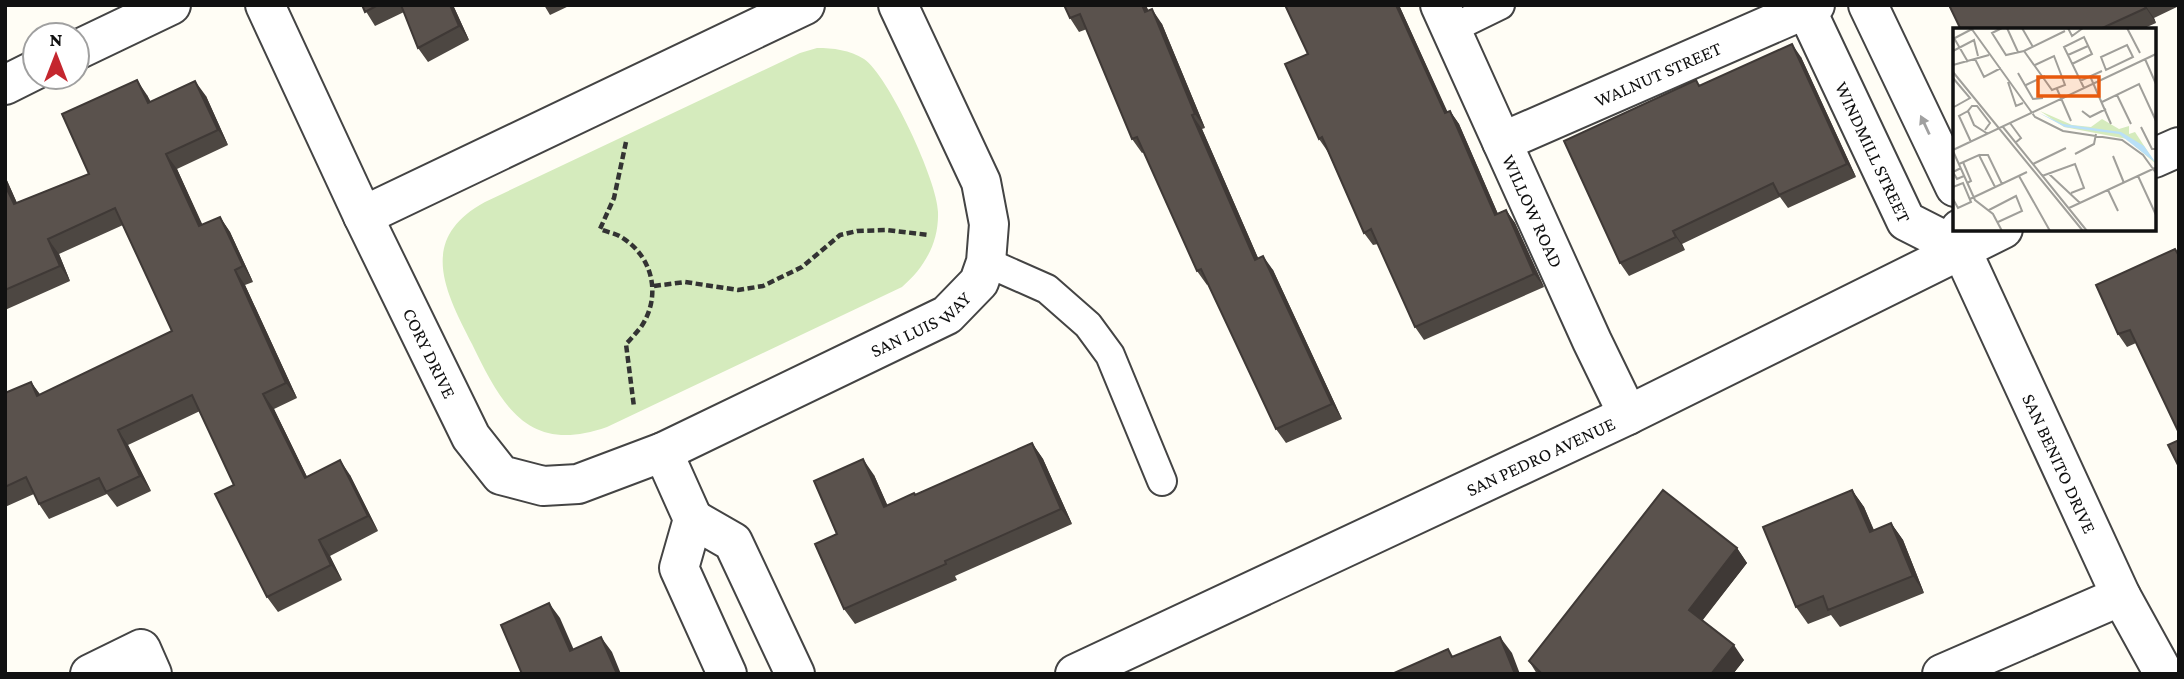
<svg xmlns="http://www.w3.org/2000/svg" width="2184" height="679" viewBox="0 0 2184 679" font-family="'Crimson Pro',serif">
<rect width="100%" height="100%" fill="#fffdf5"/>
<path fill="#d5ebbd" d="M817,48c16,0 33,2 47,11 24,16 74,123 74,153 1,31 -14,56 -36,75l-295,140c-79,28 -105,-21 -135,-83 -27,-53 -55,-105 13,-142l315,-149z"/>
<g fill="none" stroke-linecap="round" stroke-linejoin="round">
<defs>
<path id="lane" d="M1451,29l49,-24
M986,262l61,27 41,36 22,30 52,126"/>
<g id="street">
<path id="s1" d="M265,5l98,211 108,221 30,38 42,11 35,-2 85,-32 284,-137 32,-33 7,-20 3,-38 -8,-42 -83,-177"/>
<path id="s2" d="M1440,5l152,336 36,74"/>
<path d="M1868,5l87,182"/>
<path id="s3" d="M1806,9l100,212 55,28"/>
<path d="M77,50l94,-45"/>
<path d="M5,85l30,-15"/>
<path id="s4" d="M1502,142l313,-137"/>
<path d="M2154,158l25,-11"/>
<path d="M363,216l442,-211"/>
<path id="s5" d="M1960,229l1,20 160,347 43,78"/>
<path d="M663,452l30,67 -14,49 48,106"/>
<path d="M693,519l40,23 62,132"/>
<path d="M90,674l51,-25 11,25"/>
<path id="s6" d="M1075,674l553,-259 375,-186"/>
<path d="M1942,674l179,-78"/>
</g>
</defs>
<use href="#lane" stroke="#444" stroke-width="32"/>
<use href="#street" stroke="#444" stroke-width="42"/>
<path stroke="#333" stroke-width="4.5" stroke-dasharray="7 3.5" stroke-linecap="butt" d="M626,142l-12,56 -14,31c6,3 15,4 21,8 32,19 41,59 20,90 -5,6 -10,12 -15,17l8,63
M654,286l31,-4 53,8 25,-4 39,-19 38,-32 17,-4 30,-1 42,5"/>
<use href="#lane" stroke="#fff" stroke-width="28"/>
<use href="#street" stroke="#fff" stroke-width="38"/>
</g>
<path fill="#4d4742" d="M362,5h91l16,35 -41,22 -10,-14 -14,-36 -29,14z
M544,5h27l-21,10z
M1064,5h82l2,6 14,13 43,104 -3,1 56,129 15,12 69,149 -56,24 -10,-14 -68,-145 -1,1 -10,-14 -53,-119 -2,1 -10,-14 -45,-110 -8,3 -9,-14z
M1285,5h114l48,107 3,-1 9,13 39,90 8,-4 9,13 29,64 -120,53 -9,-13 -37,-83 -5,1 -9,-12 -36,-81 -9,-13 -11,-85z
M1949,5h230v1l-25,12 2,5 -16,7h-179z
M1801,57l55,120 -68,31 -8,-11 -98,47 3,6 -56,26 -9,-13 80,-177z
M147,95l4,7 55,-6 22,49 -51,24 25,56 18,-8 10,15 23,50 -8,3 52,113 -23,11 33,68 43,-2 28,56 -48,25 12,24 -64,32 -11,-15 -33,-112 -34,-74 -72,34 23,46 -34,16 -10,-13 -58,25 -10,-15 -5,-10 -29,13v-114l26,-11 9,13 132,-64 -49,-106 -64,29 11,27 -65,29v-134l12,27 72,-29z
M2179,254l-43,89 -9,4 -9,-13z
M1032,443l11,16 29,65 -117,52 2,4 -102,44 -11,-15 -7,-75 37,-59 13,30 29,-10z
M1852,490l12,17 10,23 17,-7 12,17 21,53 -84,34 -9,-12 -23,9 -12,-17z
M1737,548l10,15 -45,57 42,40 -11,14h-196l-8,-13z"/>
<path fill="#3f3936" d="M450,5h3l16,35 -10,-14z
M1142,5h4l9,21 -10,-14z
M1396,5h3l55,121 -9,-13z
M2145,5l9,13 2,5 -10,-15z
M1152,9l10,15 43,104 -10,-14z
M1792,44l9,13 55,120 -9,-13z
M137,80l10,15 11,23 -10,-15z
M195,81l11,15 22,49 -10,-15z
M1450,111l9,13 45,104 -9,-13z
M1192,115l10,14 63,145 -10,-14z
M166,154l11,15 33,72 -11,-15z
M5,176l19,43 -10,-15 -9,-19z
M1506,210l9,13 29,64 -10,-13z
M220,217l10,15 23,50 -10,-16z
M1673,231l9,13 3,6 -9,-13z
M48,239l11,15 11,27 -10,-15z
M1263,256l10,14 69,149 -10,-15z
M235,270l10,15 52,113 -11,-15z
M31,382l11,15 -5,-1z
M263,394l11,15 41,84 -10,-15z
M118,430l10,15 23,46 -11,-15z
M1032,443l11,16 29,65 -11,-15z
M863,459l11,16 21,47 -11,-15z
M340,460l10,15 28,56 -10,-15z
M1852,490l12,17 17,41 -11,-16z
M1891,523l12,17 21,53 -11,-17z
M319,540l11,16 12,24 -11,-15z
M1737,548l10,15 -48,62 -10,-15z
M549,603l11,15 21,48 -11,-15z
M601,637l11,15 9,22h-4z
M1500,637l12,16 8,21h-5z
M1734,645l10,15 -11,14h-22z"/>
<path fill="#5a524d" stroke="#3f3936" stroke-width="2" d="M362,5h16l-13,7z
M401,5h49l9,21 -41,22z
M1064,5h78l3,7 7,-3 43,105 -3,1 63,145 8,-4 69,148 -56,25 -75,-160 -4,2 -60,-134 -5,2 -52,-125 -10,4z
M1285,5h111l49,108 5,-2 45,104 11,-5 28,64 -119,53 -44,-98 -7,4 -42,-96 -3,2 -34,-75 23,-10z
M1949,5h195l2,3 -48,22h-137z
M1792,44l55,120 -68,31 -6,-12 -100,48 3,6 -56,26 -56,-122 132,-61 3,6z
M137,80l11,23 47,-22 23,49 -52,24 33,72 21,-9 23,49 -8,4 51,113 -23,11 42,84 35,-18 28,56 -49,24 12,25 -64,32 -52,-103 19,-9 -42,-90 -74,35 22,46 -34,16 -7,-14 -60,26 -13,-27 -21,10v-94l26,-11 6,14 135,-65 -57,-123 -67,31 12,27 -55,24v-105l9,19 75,-30 -27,-60z
M2175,249l4,7v177l-49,-103 -12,4 -22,-49z
M2179,440v27l-11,-22z
M1032,443l29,66 -116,52 1,3 -102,45 -29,-65 22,-10 -23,-53 49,-22 21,48 30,-14 1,2z
M1663,490l74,58 -48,62 45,35 -23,29h-169l-13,-13z
M1852,490l18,42 21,-9 22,53 -85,34 -5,-14 -27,11 -33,-80z
M549,603l21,48 31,-14 16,37h-95l-21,-49z
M1500,637l15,37h-123l56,-25 4,8z"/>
<defs><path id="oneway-solid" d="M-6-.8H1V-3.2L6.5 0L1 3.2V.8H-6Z" transform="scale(1.75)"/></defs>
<use fill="#a0a0a0" href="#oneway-solid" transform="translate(1925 125) rotate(-115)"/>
<g text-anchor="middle" stroke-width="7" stroke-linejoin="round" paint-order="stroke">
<g font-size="19" fill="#111" stroke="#fff">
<text dy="7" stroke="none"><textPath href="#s4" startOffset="170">WALNUT STREET</textPath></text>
<text dy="7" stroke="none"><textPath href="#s3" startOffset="158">WINDMILL STREET</textPath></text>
<text dy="7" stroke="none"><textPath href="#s2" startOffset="226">WILLOW ROAD</textPath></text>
<text dy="7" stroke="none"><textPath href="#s1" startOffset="984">SAN LUIS WAY</textPath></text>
<text dy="7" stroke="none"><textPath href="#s1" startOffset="385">CORY DRIVE</textPath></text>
<text dy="7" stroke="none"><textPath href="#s6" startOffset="514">SAN PEDRO AVENUE</textPath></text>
<text dy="7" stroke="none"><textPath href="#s5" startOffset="256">SAN BENITO DRIVE</textPath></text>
</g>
</g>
<g transform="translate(1953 28)">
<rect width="203" height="203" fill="#fffdf5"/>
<path d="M87,83l32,14 19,2 11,-8 17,10 10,-3v8l6,-2 21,32 -29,-25 -63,-12z" fill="#d5ebbd"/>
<path d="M86,85l24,11 58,8 23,14 12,17 -37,-29 -54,-7z" fill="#b9e0f7"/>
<path fill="none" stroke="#a09f9a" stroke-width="2" d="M18,0l64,89 28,14 59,9 21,15 13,18M49,0l-10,5 14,22 18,-4M54,0l11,24M69,0l11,19M115,0l4,8 11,-8M174,0l13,25M1,10l14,24M0,11l21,-11M174,17l6,12 -27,13 -5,-13zM0,23l21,-11 4,16M115,27l20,-9M22,31l9,18 17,-9M192,31l11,25M119,36l20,-10 -8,-17 -20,10 20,41M0,37l36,-10M82,37l19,-9 11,29 -13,5 -28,-39 41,-20M0,44l130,159M65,45l15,26 10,-1M137,48l21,48M0,50l17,20 -16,9M127,53l22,-10M55,54l8,24 7,-3M73,57l19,-9M104,61l14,32M164,67l14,29M149,74l37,-18 17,37M15,83l-9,5 12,26M129,83l8,6 16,-8M57,95l11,15 -6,5M50,99l84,104M188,99l11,22h4M32,102l5,-7 -13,-17h-5l-4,5 6,14 14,9M0,122l203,-96M0,123l22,49 18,14 9,17M122,126l19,-10 2,-10M26,127h9l14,29M160,128l11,27M10,134l8,19 -4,2M6,136l20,-9 16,32M80,136l33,-16M8,140l-8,4 4,7 7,-3M95,145l32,30M66,148l31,55M89,148l33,-12 9,24 -13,5M185,148l18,39M0,159l10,-4 8,19 -13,6 -5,-9M155,162l10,21M17,171l57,-27M116,180l86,-40M36,182l27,-14 6,15 -24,11"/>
<path fill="#e8590c" fill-opacity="0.15" stroke="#e8590c" stroke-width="3.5" d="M85,49h61v19h-61z"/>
<rect width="203" height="203" fill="none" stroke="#111" stroke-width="3.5"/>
</g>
<rect width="2184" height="679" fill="none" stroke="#111111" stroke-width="14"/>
<g transform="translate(56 56)"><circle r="33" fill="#ffffff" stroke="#a0a0a0" stroke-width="2"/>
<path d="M0-5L12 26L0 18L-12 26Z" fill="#c4262e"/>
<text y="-10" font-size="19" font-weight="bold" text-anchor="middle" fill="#111111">N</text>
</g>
</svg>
